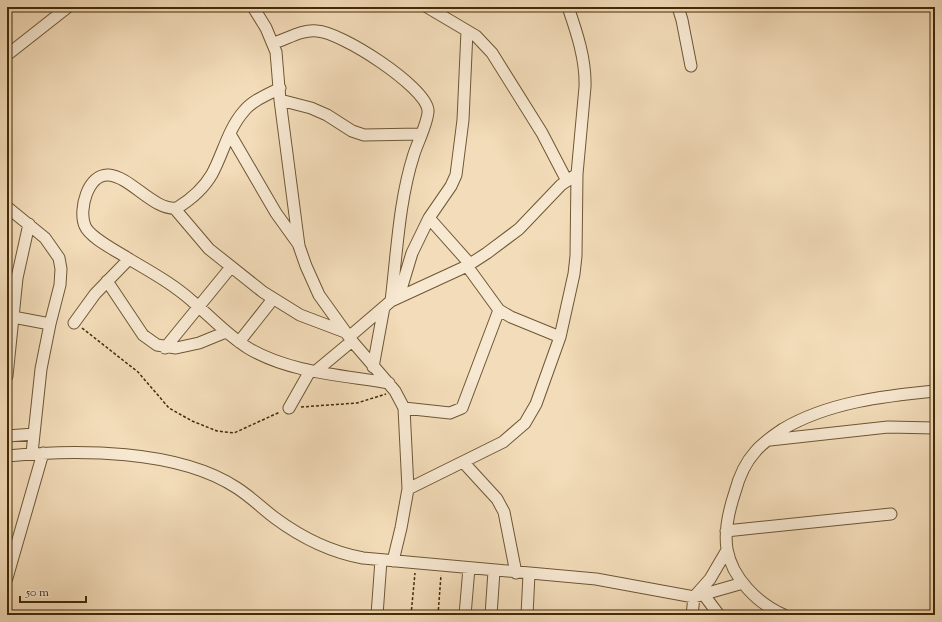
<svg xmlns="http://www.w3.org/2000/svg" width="942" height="622" viewBox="0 0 942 622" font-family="'Sorts Mill Goudy',serif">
<rect width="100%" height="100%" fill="#f3dcb9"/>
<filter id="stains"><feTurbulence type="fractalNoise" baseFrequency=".005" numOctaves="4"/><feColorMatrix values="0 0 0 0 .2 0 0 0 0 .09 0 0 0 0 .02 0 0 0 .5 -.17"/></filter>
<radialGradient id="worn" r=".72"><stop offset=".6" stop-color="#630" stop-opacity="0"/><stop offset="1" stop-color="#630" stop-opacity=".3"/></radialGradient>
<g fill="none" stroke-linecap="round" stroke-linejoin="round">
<defs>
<path id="street" d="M253,7l13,21 10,24 4,48 19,146 7,20 13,29 33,46 43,50 9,17 4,81 -7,39 -8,33
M427,7l49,29 16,17 50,80 25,48
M678,7l4,13 9,46
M274,43c13,-4 29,-14 43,-12 24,1 108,55 111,79 1,10 -11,34 -14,44 -15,46 -17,98 -23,147
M7,55l61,-48
M280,100l31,8 16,7 25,16 12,4 56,-1
M230,134l46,79 23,32
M7,207l38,31 14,20 2,11 -1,16 -10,39 -9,45 -9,84
M175,209l34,40 54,43 37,23 45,17
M429,218l41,46
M129,259c-12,-8 -39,-21 -44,-33 -7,-16 3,-53 24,-51 22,2 45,36 68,33 13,-8 27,-20 35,-34 11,-20 16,-45 32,-63 9,-11 23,-16 36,-23
M467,266l32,44 12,7 49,20
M107,281l36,54 14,10 19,3 23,-5 27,-11
M399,296l13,-43 17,-35 22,-32 5,-11 7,-55 4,-89
M13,317l37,7
M74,323l21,-29 34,-35c22,13 44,25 63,42 19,16 35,34 56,47 42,25 94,27 141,35
M349,337l42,-36 76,-35 20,-13 32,-24 42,-44 16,-11
M239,342l34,-43
M165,348l66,-81
M373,367l11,-60
M316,371l36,-30
M7,376l10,-98 12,-54
M289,408l21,-37
M404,408l46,5 12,-5 37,-98
M7,436l27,-2
M770,440l118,-13 47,1
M7,456c69,-7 171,-7 230,32 14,9 26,21 38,30 27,20 55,34 88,40l233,21 98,18 49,-14
M464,463l33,36 7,13 12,61
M408,489l95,-47 22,-19 11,-19 24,-67 14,-63 2,-18 1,-82 8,-87c1,-27 -8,-54 -17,-80
M726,531l165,-17
M7,578l36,-125
M704,595l15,20
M377,615l4,-55
M465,615l4,-47
M491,615l3,-44
M527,615l2,-41
M692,615l2,-18 16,-18 17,-29
M784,615c-26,-11 -52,-37 -57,-66 -3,-19 2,-39 8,-57 4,-15 10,-29 20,-40 7,-9 19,-17 28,-23 46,-27 101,-33 152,-38"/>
</defs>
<use href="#street" stroke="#6e5733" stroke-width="13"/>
<path stroke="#422b06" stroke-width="1.5" stroke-dasharray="3 2" stroke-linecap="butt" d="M82,328l56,44 31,36 23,13 25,10 17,2 46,-21
M301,407l56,-4 29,-9
M411,615l4,-42
M438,615l3,-40"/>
<use href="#street" stroke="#f7e8d2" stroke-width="11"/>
</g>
<rect width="942" height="622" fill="none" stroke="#f3dcb9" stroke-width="24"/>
<rect x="8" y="8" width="926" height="606" fill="none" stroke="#422b06" stroke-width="2"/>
<rect x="12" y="12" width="918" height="598" fill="none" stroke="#422b06"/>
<path d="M20 596v6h66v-6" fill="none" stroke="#422b06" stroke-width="2"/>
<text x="26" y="596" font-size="12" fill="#422b06" stroke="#f7e8d2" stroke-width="3" paint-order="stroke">50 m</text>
<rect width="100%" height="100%" filter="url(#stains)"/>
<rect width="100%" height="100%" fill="url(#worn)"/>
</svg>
